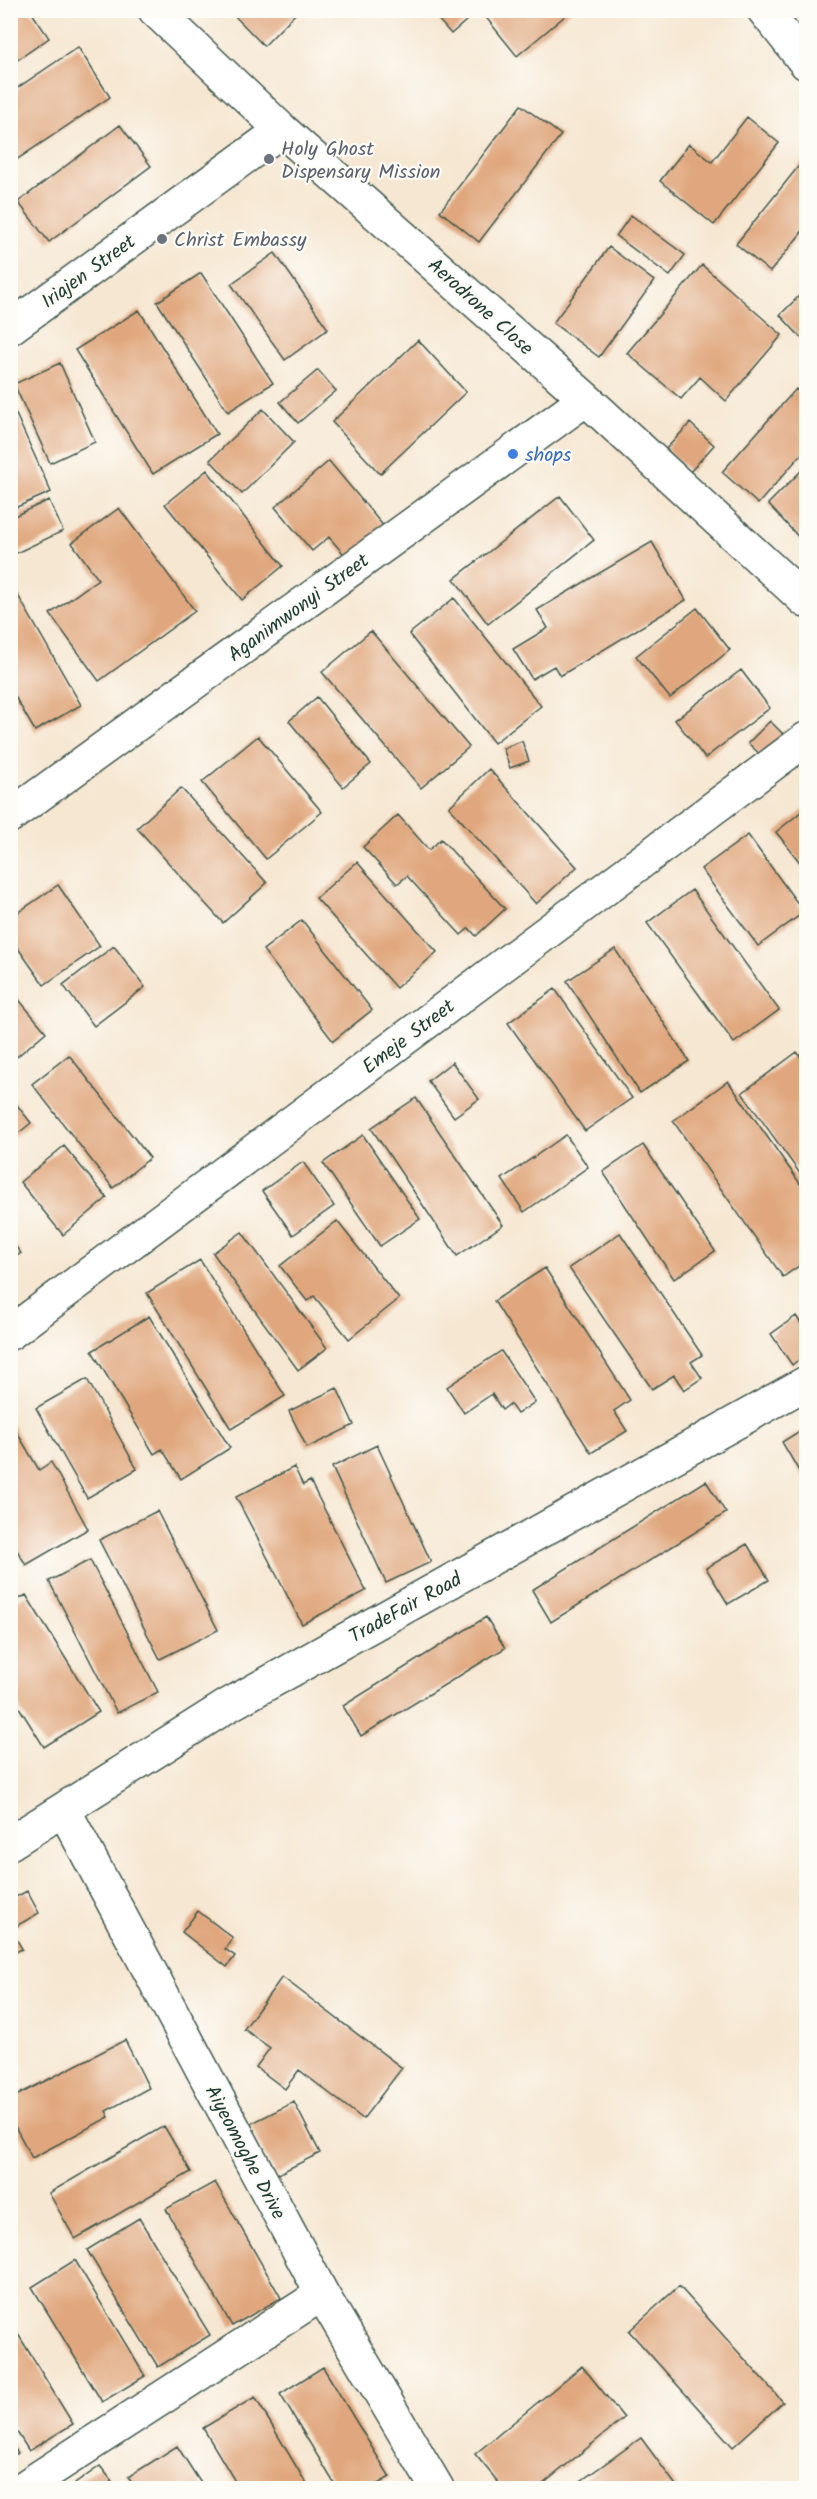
<svg xmlns="http://www.w3.org/2000/svg" width="817" height="2499" viewBox="0 0 817 2499" font-family="Kalam,sans-serif">
<rect width="100%" height="100%" fill="#fdfcf7"/>
<filter id="ink" filterUnits="userSpaceOnUse"><feTurbulence type="fractalNoise" baseFrequency=".0167" numOctaves="2"/><feDisplacementMap in="SourceGraphic" scale="12" xChannelSelector="R" yChannelSelector="G"/><feConvolveMatrix kernelMatrix="1 2 1 2 8 2 1 2 1" color-interpolation-filters="sRGB"/></filter>
<filter id="wash" filterUnits="userSpaceOnUse"><feTurbulence type="fractalNoise" baseFrequency=".008" numOctaves="4" result="noise"/><feDisplacementMap in="SourceGraphic" scale="24" xChannelSelector="R" yChannelSelector="G"/><feGaussianBlur stdDeviation="1.35" result="paint"/><feColorMatrix in="noise" values="0 0 0 0 0 0 0 0 0 0 0 0 0 0 0 0 0 1.4 0 .05"/><feComposite in="paint" operator="in"/></filter>
<g filter="url(#wash)">
<rect width="100%" height="100%" fill="#f6e7d2"/>
<g id="blocks">
<path fill="#e0a77e" d="M10,10h20l19,28 -39,27z
M229,10h70l-35,36z
M430,10h45l1,2 -25,22z
M480,10h92l-55,46z
M78,47l32,50 -100,67v-71z
M521,105l40,30 -82,107 -39,-31z
M747,117l32,26 -65,82 -54,-44 29,-37 23,18z
M120,125l31,41 -102,76 -31,-40z
M806,157v70l-36,45 -34,-28z
M631,215l54,40 -15,21 -54,-40z
M609,247l45,34 -55,76 -46,-34z
M275,253l53,76 -43,31 -54,-76z
M702,265l80,70 -56,66 -26,-24 -19,22 -54,-46z
M201,273l72,110 -45,29 -71,-110z
M806,289v54l-26,-28z
M139,310l78,124 -64,40 -78,-124z
M418,340l48,52 -86,82 -48,-52z
M60,363l35,79 -45,21 -36,-79z
M318,370l18,21 -38,32 -18,-21z
M796,389l10,9v51l-48,55 -36,-32z
M263,409l31,33 -52,52 -32,-34z
M15,412l36,80 -41,18v-96z
M690,423l24,22 -24,27 -24,-23z
M329,461l56,67 -37,31 -19,-22 -17,14 -37,-44z
M806,466v79l-38,-41z
M207,470l76,96 -41,34 -77,-96z
M560,496l34,44 -106,84 -34,-45z
M49,500l14,31 -53,25v-38z
M119,508l76,103 -96,70 -49,-67 48,-35 -26,-36z
M652,542l34,58 -126,76 -6,-10 -22,13 -19,-30 35,-21 -11,-18z
M12,585l69,120 -46,26 -25,-43z
M454,598l87,108 -47,37 -85,-109z
M697,608l33,42 -60,48 -34,-42z
M371,631l98,116 -48,41 -99,-116z
M741,670l29,38 -65,50 -30,-38z
M317,697l54,67 -28,23 -54,-66z
M770,721l15,15 -21,22 -16,-15z
M258,736l64,76 -56,47 -64,-77z
M522,741l7,20 -19,7 -7,-20z
M489,769l88,98 -41,37 -87,-97z
M181,788l86,95 -44,40 -86,-95z
M806,808v62l-30,-38z
M398,815l31,35 12,-11 64,70 -29,27 -7,-8 -8,7 -54,-59 -10,8 -34,-37z
M748,835l56,77 -46,34 -57,-77z
M357,862l80,90 -41,36 -80,-90z
M58,885l42,61 -56,39 -34,-48v-19z
M692,890l87,120 -45,33 -87,-120z
M302,920l70,90 -39,31 -70,-91z
M114,946l31,41 -51,39 -31,-41z
M615,949l74,112 -49,32 -73,-112z
M10,989l36,43 -33,28 -3,-2z
M555,989l77,109 -47,33 -77,-108z
M797,1052l9,13v117l-64,-89z
M69,1055l81,103 -37,30 -81,-104z
M452,1062l27,37 -25,18 -26,-36z
M728,1081l78,111v69l-23,16 -110,-156z
M10,1096l21,27 -21,17z
M416,1098l87,127 -46,31 -86,-128z
M363,1135l57,84 -40,27 -57,-83z
M566,1135l22,32 -64,45 -22,-33z
M643,1145l72,106 -41,28 -71,-107z
M64,1146l43,52 -44,37 -43,-53z
M303,1162l31,44 -41,29 -31,-44z
M337,1221l62,78 -50,40 -35,-43 -7,5 -27,-35z
M242,1232l85,116 -29,22 -85,-117z
M620,1233l82,122 -11,7 11,16 -18,12 -10,-15 -22,14 -83,-121z
M10,1240l11,13 -11,8z
M200,1260l85,136 -54,33 -84,-136z
M545,1268l85,132 -16,11 13,20 -36,22 -97,-152z
M149,1316l81,132 -49,31 -19,-30 -8,5 -62,-103z
M796,1316l10,15v23l-14,11 -21,-31z
M501,1351l34,51 -18,12 -7,-10 -8,6 -10,-16 -28,19 -17,-26z
M87,1379l50,90 -50,29 -51,-90z
M337,1388l17,37 -47,23 -18,-37z
M12,1424l27,46 12,-8 37,67 -62,36 -16,-26z
M806,1427v49l-3,2 -21,-36z
M377,1445l54,117 -45,21 -54,-116z
M294,1467l9,18 7,-4 56,110 -64,33 -66,-127z
M706,1481l20,32 -175,109 -19,-32z
M157,1511l61,119 -58,29 -61,-119z
M747,1544l22,36 -41,24 -22,-36z
M90,1560l68,132 -41,21 -68,-132z
M26,1595l73,117 -55,35 -34,-54v-89z
M486,1617l19,31 -144,88 -18,-30z
M27,1891l12,22 -28,16 11,20 -12,6v-55z
M198,1911l35,27 -8,11 10,7 -8,11 -45,-35z
M282,1977l120,91 -39,51 -64,-49 -14,19 -29,-22 14,-19 -26,-19z
M125,2040l24,48 -43,23 3,6 -77,41 -22,-41v-18z
M294,2102l26,51 -44,22 -26,-51z
M164,2126l27,46 -116,67 -26,-46z
M215,2182l66,116 -49,28 -66,-117z
M139,2218l71,117 -52,32 -71,-117z
M75,2260l70,116 -43,26 -70,-115z
M679,2286l104,116 -50,45 -104,-116z
M10,2321l63,103 -44,27 -19,-30z
M582,2366l42,52 -86,70h-35l-28,-34z
M323,2367l67,110 -19,11h-34l-57,-94z
M255,2397l54,91h-70l-36,-60z
M641,2438l37,50h-107z
M10,2442l8,11 -8,5z
M177,2446l27,42h-69l-7,-11z
M100,2466l12,15 -10,7h-24l-3,-4z"/>
</g>
</g>
<g filter="url(#ink)">
<use href="#blocks" fill-opacity="0" stroke="#3f564c" stroke-width="1.5"/>
<g fill="none" stroke-linecap="round" stroke-linejoin="round">
<defs>
<path id="street" d="M155,10l127,120 304,269 220,202
M764,10l42,53
M10,328l272,-198
M10,816l576,-417
M10,1333l796,-594
M64,1810l258,484 115,194
M10,1843l217,-137 579,-323
M23,2488l299,-194"/>
</defs>
<use href="#street" stroke="#3f564c" stroke-width="36"/>
<use href="#street" stroke="#fff" stroke-width="33"/>
</g>
</g>
<g fill="#6b7280" stroke="#fdfcf7" stroke-width="2">
<circle cx="269" cy="159" r="6"/>
<circle cx="162" cy="239" r="6"/>
</g>
<circle fill="#3f7fe0" stroke="#fdfcf7" stroke-width="2" cx="513" cy="454" r="6"/>
<g text-anchor="middle" stroke-width="4.5" stroke-linejoin="round" paint-order="stroke">
<g font-size="20" fill="#5b616d" stroke="#fdfcf7" text-anchor="start">
<text x="281" y="155">Holy Ghost<tspan x="281" dy="23">Dispensary Mission</tspan></text>
<text x="174" y="246">Christ Embassy</text>
</g>
<g font-size="20" fill="#1f3d34" stroke="#fdfcf7">
<text transform="translate(88 271) rotate(-36)" y="7">Iriajen Street</text>
<text transform="translate(481 306) rotate(42)" y="7">Aerodrone Close</text>
<text transform="translate(298 607) rotate(-36)" y="7">Aganimwonyi Street</text>
<text transform="translate(408 1036) rotate(-37)" y="7">Emeje Street</text>
<text transform="translate(405 1607) rotate(-29)" y="7">TradeFair Road</text>
<text transform="translate(246 2152) rotate(62)" y="7">Aiyeomoghe Drive</text>
</g>
<g font-size="20" fill="#366cbe" stroke="#fdfcf7" text-anchor="start">
<text x="525" y="461">shops</text>
</g>
</g>
<rect width="817" height="2499" fill="none" stroke="#fdfcf7" stroke-width="36"/>
</svg>
